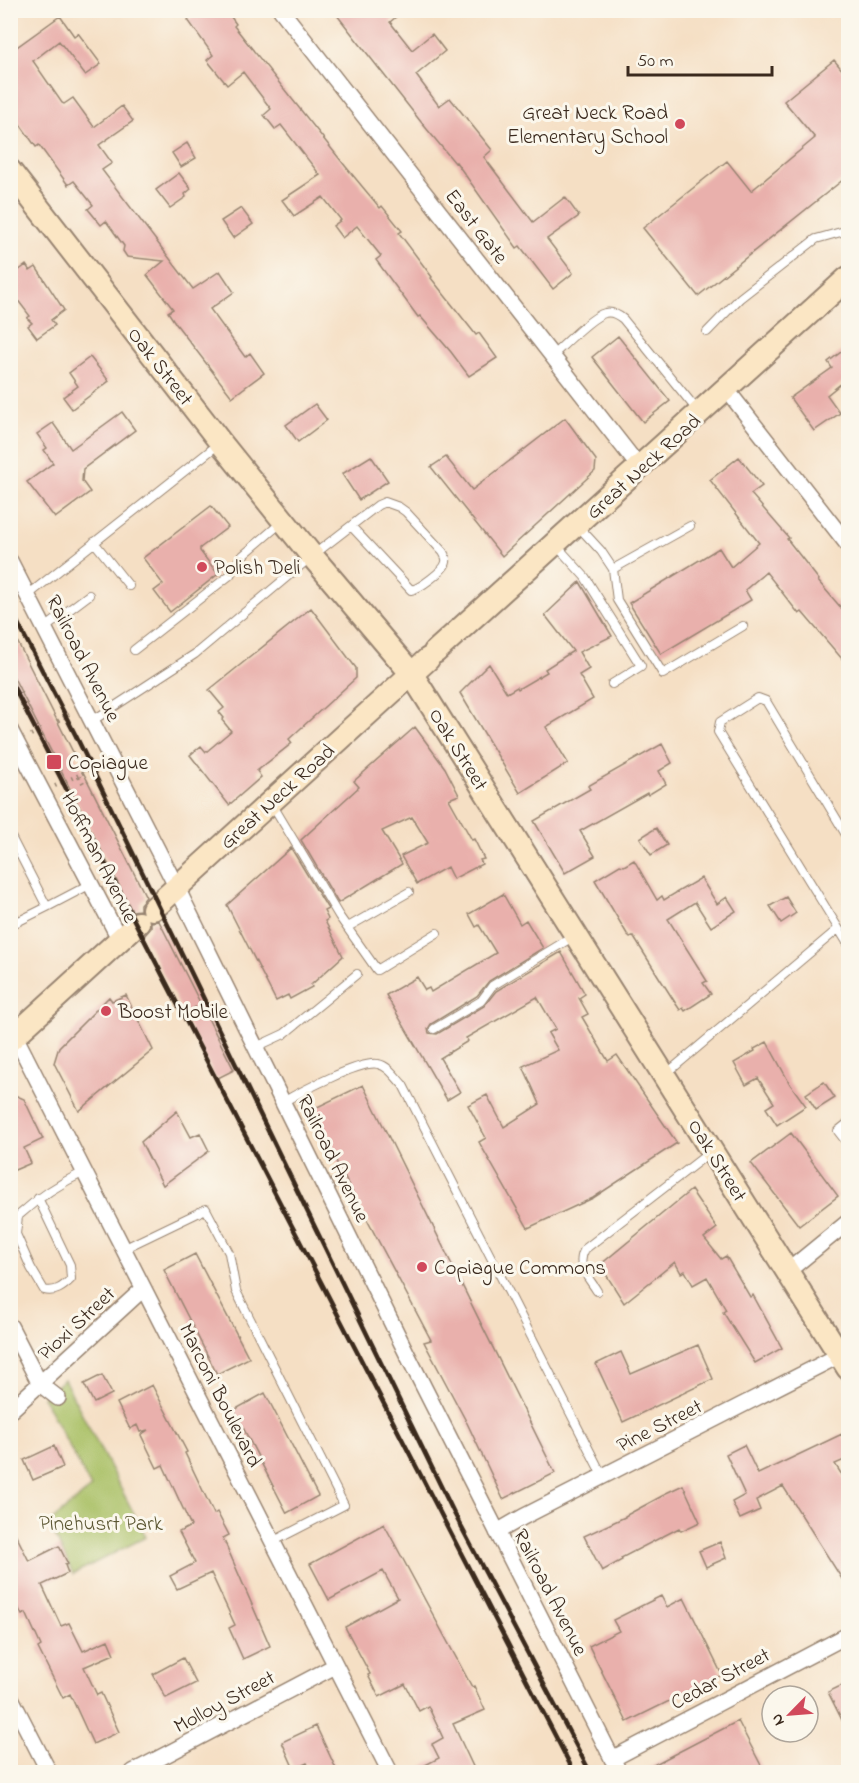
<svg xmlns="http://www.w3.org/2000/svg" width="859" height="1783" viewBox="0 0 859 1783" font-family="'Indie Flower',sans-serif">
<rect width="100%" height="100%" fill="#fbf7ec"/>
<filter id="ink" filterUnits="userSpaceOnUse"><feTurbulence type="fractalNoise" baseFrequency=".0167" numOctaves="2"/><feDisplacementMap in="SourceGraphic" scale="12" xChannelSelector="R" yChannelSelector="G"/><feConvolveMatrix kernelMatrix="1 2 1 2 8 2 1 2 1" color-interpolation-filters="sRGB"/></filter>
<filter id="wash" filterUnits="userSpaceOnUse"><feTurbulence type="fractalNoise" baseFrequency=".008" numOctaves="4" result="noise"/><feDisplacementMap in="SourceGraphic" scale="24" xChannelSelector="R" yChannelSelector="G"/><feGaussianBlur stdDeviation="1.35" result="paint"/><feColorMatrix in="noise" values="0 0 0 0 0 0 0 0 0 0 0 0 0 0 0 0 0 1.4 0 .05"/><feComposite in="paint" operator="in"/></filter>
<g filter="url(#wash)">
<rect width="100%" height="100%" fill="#f5dfc4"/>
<path fill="#a9c065" stroke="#727542" stroke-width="1.5" d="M64,1379l82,158 -73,37 -24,-51 42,-35 -48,-91z"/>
<g id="blocks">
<path fill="#e9b0ac" d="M200,10h26l10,14 -2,2 112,141 34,41 2,-2 20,25 -3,2 33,44 -1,1 45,57 3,-2 18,25 -28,18 -18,-24 -31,-36 -2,1 -42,-57 5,-4 -24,-30 -15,12 -9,-12 8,-6 -18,-23 -29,19 -12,-16 38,-25 -39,-50 -6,4 -11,-14 7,-6 -28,-37 -16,13 -20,-25 6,-5 -25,-35z
M333,10h71l-14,12 22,28 20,-16 13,17 -29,24 23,31 11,-8 42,52 -8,7 49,65 32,-25 14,19 -32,23 26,34 -20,16 -33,-43 -3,2 -61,-86 -1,1 -34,-41z
M60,16l14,20 4,-3 23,31 -16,11 -26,-34 -26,20 29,42 2,1 9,-6 21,29 28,-21 11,15 -34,24 13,18 -10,7 91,119 27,-18 14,21 -24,17 35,48 5,-4 14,20 -32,24 -56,-73 -8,-12 5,-3 -26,-34 17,-14 -37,-4 -4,-6 1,-5 -18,-25 -5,4 -13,-16 5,-4 -19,-24 -6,4 -29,-40 -3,2 -26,-37v-58z
M834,60l15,18v97l-151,121 -55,-68 84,-67 24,30 64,-53 -31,-37z
M187,143l9,15 -15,9 -9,-14z
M179,173l12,16 -6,5 1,3 -16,11 -14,-18z
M241,208l12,16 -20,14 -12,-17z
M26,265l4,6 6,-4 28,43 -13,10 4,5 -18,13 -9,-12 4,-3 -5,-5 3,-2 -20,-26v-13z
M618,336l52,65 -27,21 -51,-65z
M849,346v43l-6,-7 -16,13 13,18 -26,18 -24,-33 42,-30 -4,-6z
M90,357l19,24 -37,28 -9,-12 15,-11 -9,-13z
M315,404l12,16 -29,22 -12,-17z
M122,412l13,18 -52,39 -1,12 8,11 -35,26 -28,-36 26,-19 -9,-13 3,-2 -10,-14 16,-11 18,26z
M565,418l31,42 -1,11 -93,85 -71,-89 15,-10 26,33z
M371,456l17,25 -29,19 -17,-26z
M739,457l23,29 -11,8 38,44 -2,1 32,41 -1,1 31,36v50l-47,-55 -3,2 -33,-42 -21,18 6,10 -90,54 -32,-51 90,-55 12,19 28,-24 -49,-63z
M211,506l17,21 -28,21v3l18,23 -48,38 -16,-21 9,-7 -20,-26z
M580,582l32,54 -33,16 10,17 -10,6 14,24 -47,28 22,36 -48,30 -60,-100 29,-29 18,29 10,-6 1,2 29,-17 -2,-3 28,-18 -28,-36z
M311,608l45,60v10l-67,61 3,4 -35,28 4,6 -32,28 -39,-50 11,-9 5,6 25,-21 -9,-11 2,-2 -5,-6 5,-4 -15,-18z
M10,627l136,270 -6,7v6l-8,1 -122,-241z
M415,727l30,41 14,27 -10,4 23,41 2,-1 10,20 -4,1 2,4 -29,15 -6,-12 -30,17 -16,-28 27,-13 -16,-26 -30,14 20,33 -64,39 -37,-63 58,-53 -5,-6z
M662,744l10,19 -13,8 7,13 -18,11 -1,-2 -67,38 15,25 -30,17 -31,-52 56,-32 -2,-3z
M656,828l11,17 -16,10 -11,-17z
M291,848l37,61 -4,2 4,8 -3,2 18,35 -32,29 1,2 -22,12 -2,-4 -12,6 -49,-96z
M634,860l23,40 5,-4 2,4 37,-22 16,26 10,-7 9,14 -25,16 -16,-25 -27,17 39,62 -4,2 8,11 -26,17 -2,-3 -3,2 -4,-6 -43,-68 -3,1 -3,-3 -32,-54 25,-15 4,1z
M503,894l17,30 6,-4 17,28 -54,33 -12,15 -46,28 -3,5 1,4 8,1 47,-28 12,-15 65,-39 24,42 -6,4 9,16 -6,3 26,44 9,-6 60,88 -84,55 -65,30 -49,-86 7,-4 -18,-33 19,-10 17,32 36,-23 -17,-38 35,-16 -10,-17 8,-4 -19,-32 -71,41 2,3 -28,17 20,34 -13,8 -61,-105 31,-18 8,13 4,-2 2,4 65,-39 -17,-28 -3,2 -7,-13z
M786,897l10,16 -15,10 -11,-17z
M159,921l75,149 -18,9 -72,-143 7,-8v-6z
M126,995l27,55 -74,61 -25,-48 5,-16 50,-50 3,4z
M767,1042l23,42 16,22 -29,19 -11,-17 8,-5 -16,-25 -12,7 -12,-22 21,-12 -1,-2z
M824,1082l11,16 -19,12 -10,-16z
M363,1085l192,388 -52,26 -36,-76 -43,-81 7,-2 -93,-175 -25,-56z
M10,1093l14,6 19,40 -19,9 7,15 -21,9z
M177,1111l14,26 9,-4 9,18 -46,34 -22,-43z
M791,1133l47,63 -39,30 -48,-63z
M691,1190l26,38 -13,10 17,21 5,-3 24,41 3,-2 29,53 -27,15 -32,-51 3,-2 -19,-33 -14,8 -8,-14 -4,2 -6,-11 -51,41 -24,-38z
M195,1254l54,104 -32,16 -53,-104z
M698,1345l15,34 -90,43 -27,-58 25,-12 10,22z
M102,1375l10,19 -18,9 -10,-19z
M152,1385l35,67 -2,1 29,61 3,-2 12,23 -6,3 47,108 -27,13 -14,-31 6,-3 -24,-52 -34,16 -7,-13 25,-13 -16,-31 12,-6 -28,-61 -6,3 -16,-33 7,-5 -8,2 -3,-7 -7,4 -13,-26z
M265,1393l53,103 -31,17 -53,-103z
M842,1434l7,13v11l-14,6 14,22v104l-66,-104 -27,14 4,10 -20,9 -8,-17 13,-7 -19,-41 18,-9 14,29z
M54,1446l9,21 -30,13 -9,-20z
M683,1485l17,37 -19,9 -2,-3 -58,30 1,2 -20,11 -18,-35 41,-19v-1l39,-21v-1z
M10,1523l19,38 30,-15 9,18 -3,1 3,8 -26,12 19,41 8,-3 14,28 25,-11 6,14 -30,13 13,28 4,-2 18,39 -26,12 -23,-50 -7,4 -25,-50 3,-2 -15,-33 -4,2 -5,-10 -3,1 -4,-8z
M384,1524l88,163 2,-1 11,24 -32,14 23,49h-66l29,-15 -7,-14 11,-6 -15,-32 -9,5 -14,-27 -26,13 -11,-22 2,-1 -25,-47 53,-29 -15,-27 -54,29 -19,-36z
M720,1542l6,16 -20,9 -7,-16z
M661,1596l6,11 17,-9 38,77 -95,47 -38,-76 30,-15 -6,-11z
M183,1658l13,25 -30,15 -13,-24z
M849,1682v52l-21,-42z
M738,1721l27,52h-127z
M316,1726l22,47h-26l-5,-10 -13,6 -12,-27z"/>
</g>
</g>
<g filter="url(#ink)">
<use href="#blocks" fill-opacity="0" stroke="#988471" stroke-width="1.5"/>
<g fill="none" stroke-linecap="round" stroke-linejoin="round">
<defs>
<path id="service" d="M707,332l33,-34 76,-59 32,-9
M552,356c11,-10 40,-40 53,-43 7,-2 13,2 18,6l74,91
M578,526l23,25 12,18 77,-43
M94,542l35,44
M556,545l29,32 56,89 -29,18
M613,569l4,31 46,74 80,-48
M28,595l192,-152
M45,628l44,-33
M134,650l96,-75 10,-17 42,-36
M92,721l103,-67 117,-98 66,-51 7,-3 14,5 7,5 37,40c2,4 4,6 3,10 -1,8 -27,27 -35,28l-60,-64
M272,804l67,112 38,54 60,-37
M10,835l37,72 44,-23
M848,838l-82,-137 -8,-3 -38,24 -2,10 130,212
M10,908l7,14 30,-15
M348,927l61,-35
M434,1029l47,-28 11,-15 82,-50
M256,1047l28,-13 73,-60
M666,1074l172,-145
M283,1102c17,-10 78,-42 95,-38 11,2 18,14 25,21l200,392
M848,1123l-10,8 10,13
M38,1198l32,67 1,14c-8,8 -16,14 -27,11l-13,-22 -15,-34 2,-18c21,-19 40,-32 66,-44
M123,1249l83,-40 23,44 7,38 108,214 -72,37
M597,1291c-9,-15 -22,-25 -12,-42l124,-96"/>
<path id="minor" d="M281,10l359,458
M727,390l121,155
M10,561l167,327 230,466 212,418
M10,730l110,210
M15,1036l375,736
M788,1271l60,-49
M10,1326l30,58 18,14
M10,1411l133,-122
M497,1532l26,-15 317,-162
M10,1696l39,76
M612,1759l236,-124
M133,1772l202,-106"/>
<path id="secondary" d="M10,171l211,272 91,113 99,117 437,695
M435,652l413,-374
M153,909l275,-250
M10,1040l128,-117"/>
</defs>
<use href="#service" stroke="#988471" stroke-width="10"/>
<use href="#minor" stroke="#988471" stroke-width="18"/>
<use href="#secondary" stroke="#988471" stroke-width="26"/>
<path stroke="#988471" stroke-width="4" stroke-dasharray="1.5 4.5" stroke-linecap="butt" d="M58,721l11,-7
M31,735l10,-5
M83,783l-4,-8 17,-9
M55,786l24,-11
M194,1007l4,8 19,-10"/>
<use href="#service" stroke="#fff" stroke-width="8"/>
<use href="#minor" stroke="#fff" stroke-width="15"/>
<use href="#secondary" stroke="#fbe6c4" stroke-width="22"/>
<path stroke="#3b2a1e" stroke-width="4.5" d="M10,608l66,128 378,777 136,259
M10,680l564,1092"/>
</g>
</g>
<g fill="#d1495b" stroke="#fbf7ec" stroke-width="2">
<circle cx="680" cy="124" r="6"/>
<circle cx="202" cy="567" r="6"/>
<rect x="46" y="754" width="16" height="16" rx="3"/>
<circle cx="106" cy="1011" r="6"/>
<circle cx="422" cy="1267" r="6"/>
</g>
<g text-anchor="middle" stroke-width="6" stroke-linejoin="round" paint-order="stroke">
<g font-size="21" fill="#3b2a1e" stroke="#fbf7ec" text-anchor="start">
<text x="668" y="119" text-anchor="end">Great Neck Road<tspan x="668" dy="24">Elementary School</tspan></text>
<text x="214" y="574">Polish Deli</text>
<text x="68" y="769">Copiague</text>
<text x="118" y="1018">Boost Mobile</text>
<text x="434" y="1274">Copiague Commons</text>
</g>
<g font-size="21" fill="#3b2a1e" stroke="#fbf7ec">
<text transform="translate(477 226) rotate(52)" y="7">East Gate</text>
<text transform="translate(161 366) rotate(52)" y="7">Oak Street</text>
<text transform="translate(643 466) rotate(-42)" y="7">Great Neck Road</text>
<text transform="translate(84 658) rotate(63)" y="7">Railroad Avenue</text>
<text transform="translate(459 749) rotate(58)" y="7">Oak Street</text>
<text transform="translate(277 796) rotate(-42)" y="7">Great Neck Road</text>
<text transform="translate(100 857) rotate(63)" y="7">Hoffman Avenue</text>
<text transform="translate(334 1158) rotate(64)" y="7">Railroad Avenue</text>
<text transform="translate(718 1160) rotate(58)" y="7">Oak Street</text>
<text transform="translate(76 1323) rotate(-43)" y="7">Pioxi Street</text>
<text transform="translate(221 1395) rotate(63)" y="7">Marconi Boulevard</text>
<text transform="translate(659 1425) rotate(-27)" y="7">Pine Street</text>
<text transform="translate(551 1592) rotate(63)" y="7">Railroad Avenue</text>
<text transform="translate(720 1678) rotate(-28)" y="7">Cedar Street</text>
<text transform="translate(224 1701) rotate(-28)" y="7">Molloy Street</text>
</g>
<g font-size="21" fill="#5c5733" stroke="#fbf7ec">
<text x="101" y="1530">Pinehusrt Park</text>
</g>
</g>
<rect width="859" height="1783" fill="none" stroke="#fbf7ec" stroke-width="36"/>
<g transform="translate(790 1714) rotate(245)"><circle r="28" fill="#fbf7ec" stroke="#aea59a" stroke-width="1.5"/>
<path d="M0-4.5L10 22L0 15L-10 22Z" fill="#d1495b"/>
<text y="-9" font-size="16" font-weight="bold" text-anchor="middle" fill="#3b2a1e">N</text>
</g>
<path d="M628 66v9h144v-9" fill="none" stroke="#3b2a1e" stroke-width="3"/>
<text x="637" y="66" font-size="18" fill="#3b2a1e" stroke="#fbf7ec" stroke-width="4.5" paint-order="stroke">50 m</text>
</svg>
